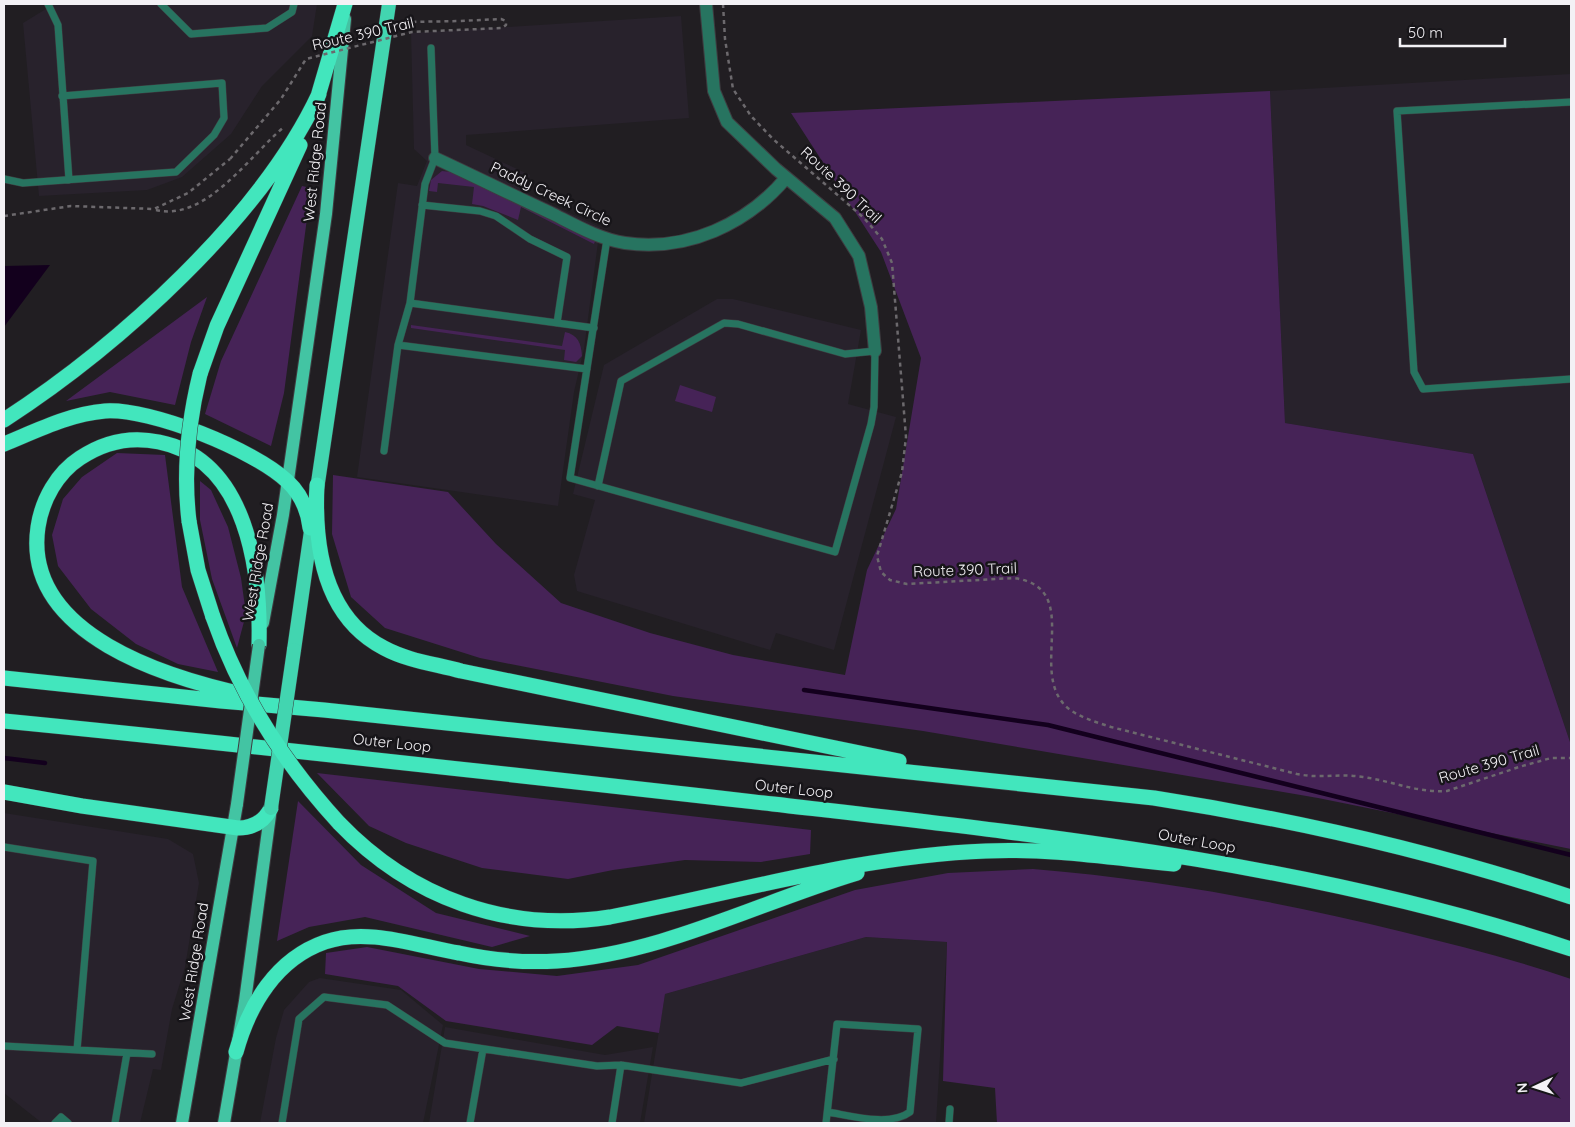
<svg xmlns="http://www.w3.org/2000/svg" width="1575" height="1127" viewBox="0 0 1575 1127" font-family="Quicksand,sans-serif">
<rect width="100%" height="100%" fill="#211e22"/>
<path fill="#28222c" d="M54,4h263l-5,32 -50,50 -31,48 -49,43 -35,13 -108,6 -16,-173z
M681,16l8,102 -223,17v10l64,30 -6,17 76,35 -16,122 -10,43 -16,114 -201,-29 41,-294 19,3 10,-25 -13,-12 -3,-116z
M1571,74v671l-98,-291 -188,-31 -15,-332z
M717,299h16l128,31 -13,74 48,13 -62,233 -58,-17 -6,17 -193,-59 -3,-16 21,-75 -22,-6 31,-129z
M4,813l164,26 25,15 6,29 -14,84 -13,42 -11,61 -8,-1 -13,54h-98l-38,-30z
M866,937l81,5 -11,181h-292l21,-129z
M320,978l81,12 42,35 -20,98h-163l16,-85 8,-28 25,-28z
M445,1027l160,28 48,-8 -13,76h-211z"/>
<path fill="#462357" d="M1270,91l15,332 188,31 98,291v104l-253,-51 -395,-67 -250,-35 -193,-38 -95,-30 -34,-31 -19,-63 1,-59 115,17 48,52 65,59 89,30 83,22 112,20 22,-105 29,-61 25,-151 -40,-106 -90,-139z
M442,171l9,1 144,69 -1,3 -73,-37 -3,13 -35,-14 -11,-2 2,-17 -36,-4 -1,9 -8,-1 2,-11z
M302,186l9,2 -27,205 -13,53 -66,-32 16,-53z
M207,297l-16,45 -16,63 -65,-13 -44,9z
M411,325l151,21 3,-14c13,3 16,11 17,24l-6,6 -12,-2 1,-10 -154,-22z
M680,385l36,12 -4,15 -37,-11z
M117,453l48,2 17,132 36,85 -40,-8 -42,-20 -45,-35 -33,-43 -6,-31 11,-36 19,-22z
M200,481l11,9 17,37 13,51 5,36 -9,34 -25,-69 -12,-59z
M317,773l494,57 -1,24 -49,8 -76,-2 -72,10 -45,9 -86,-11 -76,-25 -37,-17z
M298,801l63,64 75,48 94,23 -38,11 -127,-30 -56,10 -32,14z
M1033,869c124,10 249,33 370,63 57,14 113,28 168,47v144h-574l-2,-35 -52,-7 4,-139 -81,-5 -201,57 -6,39 -42,-7 -25,19 -146,-24 -48,-35 -73,-12 1,-21 41,-6 112,22 78,7 81,-11 217,-75 93,-17z"/>
<path fill="#13001d" d="M50,265l-46,62v-61z"/>
<g fill="none" stroke-linecap="round" stroke-linejoin="round">
<path stroke="#13001d" stroke-width="4.5" d="M804,690l244,35 523,130
M4,758l41,5"/>
<defs>
<path id="service" d="M48,4l10,21 11,155
M161,4l30,30 76,-6 25,-16 2,-8
M1571,102l-174,9 17,261 9,17 148,-10
M4,179l19,4 153,-11 38,-37 10,-17 -2,-35 -160,13
M422,205l58,6 16,5 34,23 37,18 -10,66
M410,303l184,25
M398,345l189,24
M384,451l14,-106 12,-42 15,-119 10,-26 -4,-110
M598,486l23,-105 103,-58 14,1 107,30 30,-3 -1,56 -3,17 -36,128 -265,-74 37,-239
M4,847l89,14 -16,189
M4,1046l148,8
M55,1123l6,-6 7,6
M115,1123l12,-70
M282,1123l17,-104 25,-22 63,8 58,38 152,23 24,-1 120,18 93,-24
M470,1123l13,-74
M612,1123l9,-58
M826,1123l11,-99 81,5 -8,83c-20,15 -58,4 -82,0
M949,1123l1,-14"/>
<path id="minor" d="M706,4l8,87 13,31 49,47 59,49 24,38 12,51 4,44
M435,158c39,18 77,37 116,55 24,12 48,26 74,30 62,9 122,-19 161,-65"/>
<path id="primary" d="M263,623l20,-108 43,-301 19,-195
M182,1123l55,-319
M224,1123l21,-122 26,-193"/>
<path id="trunk" d="M316,496l73,-492
M294,650l19,-133"/>
<path id="motorway" d="M316,103l29,-99
M200,374l17,-48 83,-181
M4,420c114,-74 257,-202 315,-326
M4,444c32,-13 65,-30 101,-33 46,-3 149,39 182,70 13,12 21,29 23,47
M317,485c-3,61 7,132 67,163 24,13 52,16 77,23l438,90
M189,521l9,49 15,47
M4,678l217,23 103,9 830,88c142,22 281,54 417,99
M251,696c-80,-17 -229,-60 -213,-169 4,-27 19,-54 42,-69 24,-16 51,-22 79,-16 89,18 102,130 100,203
M4,721c256,25 512,54 769,83 269,31 539,59 798,145
M4,792l78,14 156,22c14,0 26,-6 33,-20
M339,823c72,75 168,110 271,94 125,-24 248,-61 376,-66 62,-3 126,7 188,13
M236,1052c13,-47 40,-93 89,-110 42,-15 92,4 134,11 32,7 65,10 98,8 105,-7 200,-58 300,-88"/>
</defs>
<use href="#service" stroke="#3e3c40" stroke-width="8"/>
<use href="#minor" stroke="#3e3c40" stroke-width="14"/>
<use href="#primary" stroke="#3e3c40" stroke-width="14"/>
<use href="#trunk" stroke="#3e3c40" stroke-width="15"/>
<use href="#motorway" stroke="#3e3c40" stroke-width="16"/>
<path stroke="#6c696d" stroke-width="2.5" stroke-dasharray="4 4" stroke-linecap="butt" d="M723,4l2,35 8,50 18,27 22,23 91,79 18,21 10,24 14,174 -4,35 -25,84 4,16 9,8 17,4 107,-6c72,10 11,96 55,131 12,9 27,13 42,18l186,47c24,5 43,-1 66,3 29,4 54,16 84,14l72,-24 32,-9h20
M406,19l2,3 52,-1
M156,210c50,12 94,-55 128,-83
M4,216l67,-10 83,3 34,-16 42,-34"/>
<use href="#service" stroke="#277460" stroke-width="7"/>
<use href="#minor" stroke="#277460" stroke-width="12"/>
<use href="#primary" stroke="#43c4a3" stroke-width="12"/>
<use href="#trunk" stroke="#42d5b0" stroke-width="14"/>
<use href="#motorway" stroke="#42e6bd" stroke-width="15"/>
<defs>
<path id="primary-bridge" d="M237,804l22,-159"/>
<path id="trunk-bridge" d="M271,808l23,-158"/>
<path id="motorway-bridge" d="M189,521c-6,-50 -1,-98 11,-147
M213,617c27,78 71,146 126,206"/>
</defs>
<use href="#primary-bridge" stroke="#3e3c40" stroke-width="14" stroke-linecap="butt"/>
<use href="#trunk-bridge" stroke="#3e3c40" stroke-width="15" stroke-linecap="butt"/>
<use href="#motorway-bridge" stroke="#3e3c40" stroke-width="16" stroke-linecap="butt"/>
<path stroke="#6c696d" stroke-width="2.5" stroke-dasharray="4 4" stroke-linecap="butt" d="M230,159l51,-60 25,-40 106,-27 90,-4 4,-3v-4l-5,-2 -41,2"/>
<use href="#primary-bridge" stroke="#43c4a3" stroke-width="12"/>
<use href="#trunk-bridge" stroke="#42d5b0" stroke-width="14"/>
<use href="#motorway-bridge" stroke="#42e6bd" stroke-width="15"/>
</g>
<g text-anchor="middle" stroke-width="5" stroke-linejoin="round" paint-order="stroke">
<g font-size="15" fill="#f3f1f5" stroke="#171519">
<text transform="translate(363 34) rotate(-13)" y="5">Route 390 Trail</text>
<text transform="translate(315 162) rotate(-84)" y="5">West Ridge Road</text>
<text transform="translate(841 185) rotate(43)" y="5">Route 390 Trail</text>
<text transform="translate(551 194) rotate(25)" y="5">Paddy Creek Circle</text>
<text transform="translate(258 562) rotate(-80)" y="5">West Ridge Road</text>
<text transform="translate(965 570) rotate(-2)" y="5">Route 390 Trail</text>
<text transform="translate(392 743) rotate(6)" y="5">Outer Loop</text>
<text transform="translate(1489 764) rotate(-16)" y="5">Route 390 Trail</text>
<text transform="translate(794 789) rotate(6)" y="5">Outer Loop</text>
<text transform="translate(1197 841) rotate(10)" y="5">Outer Loop</text>
<text transform="translate(194 962) rotate(-81)" y="5">West Ridge Road</text>
</g>
</g>
<rect width="1575" height="1127" fill="none" stroke="#f3f1f5" stroke-width="10"/>
<g transform="translate(1535 1087) rotate(266)" stroke="#171519" stroke-width="4" paint-order="stroke">
<path d="M0-4L9 19L0 12L-9 19Z" fill="#f3f1f5"/>
<text y="-8" font-size="14" font-weight="bold" text-anchor="middle" fill="#f3f1f5">N</text>
</g>
<path d="M1400 38v8h105v-8" fill="none" stroke="#f3f1f5" stroke-width="2.5"/>
<text x="1408" y="38" font-size="15" fill="#f3f1f5" stroke="#171519" stroke-width="4" paint-order="stroke">50 m</text>
</svg>
